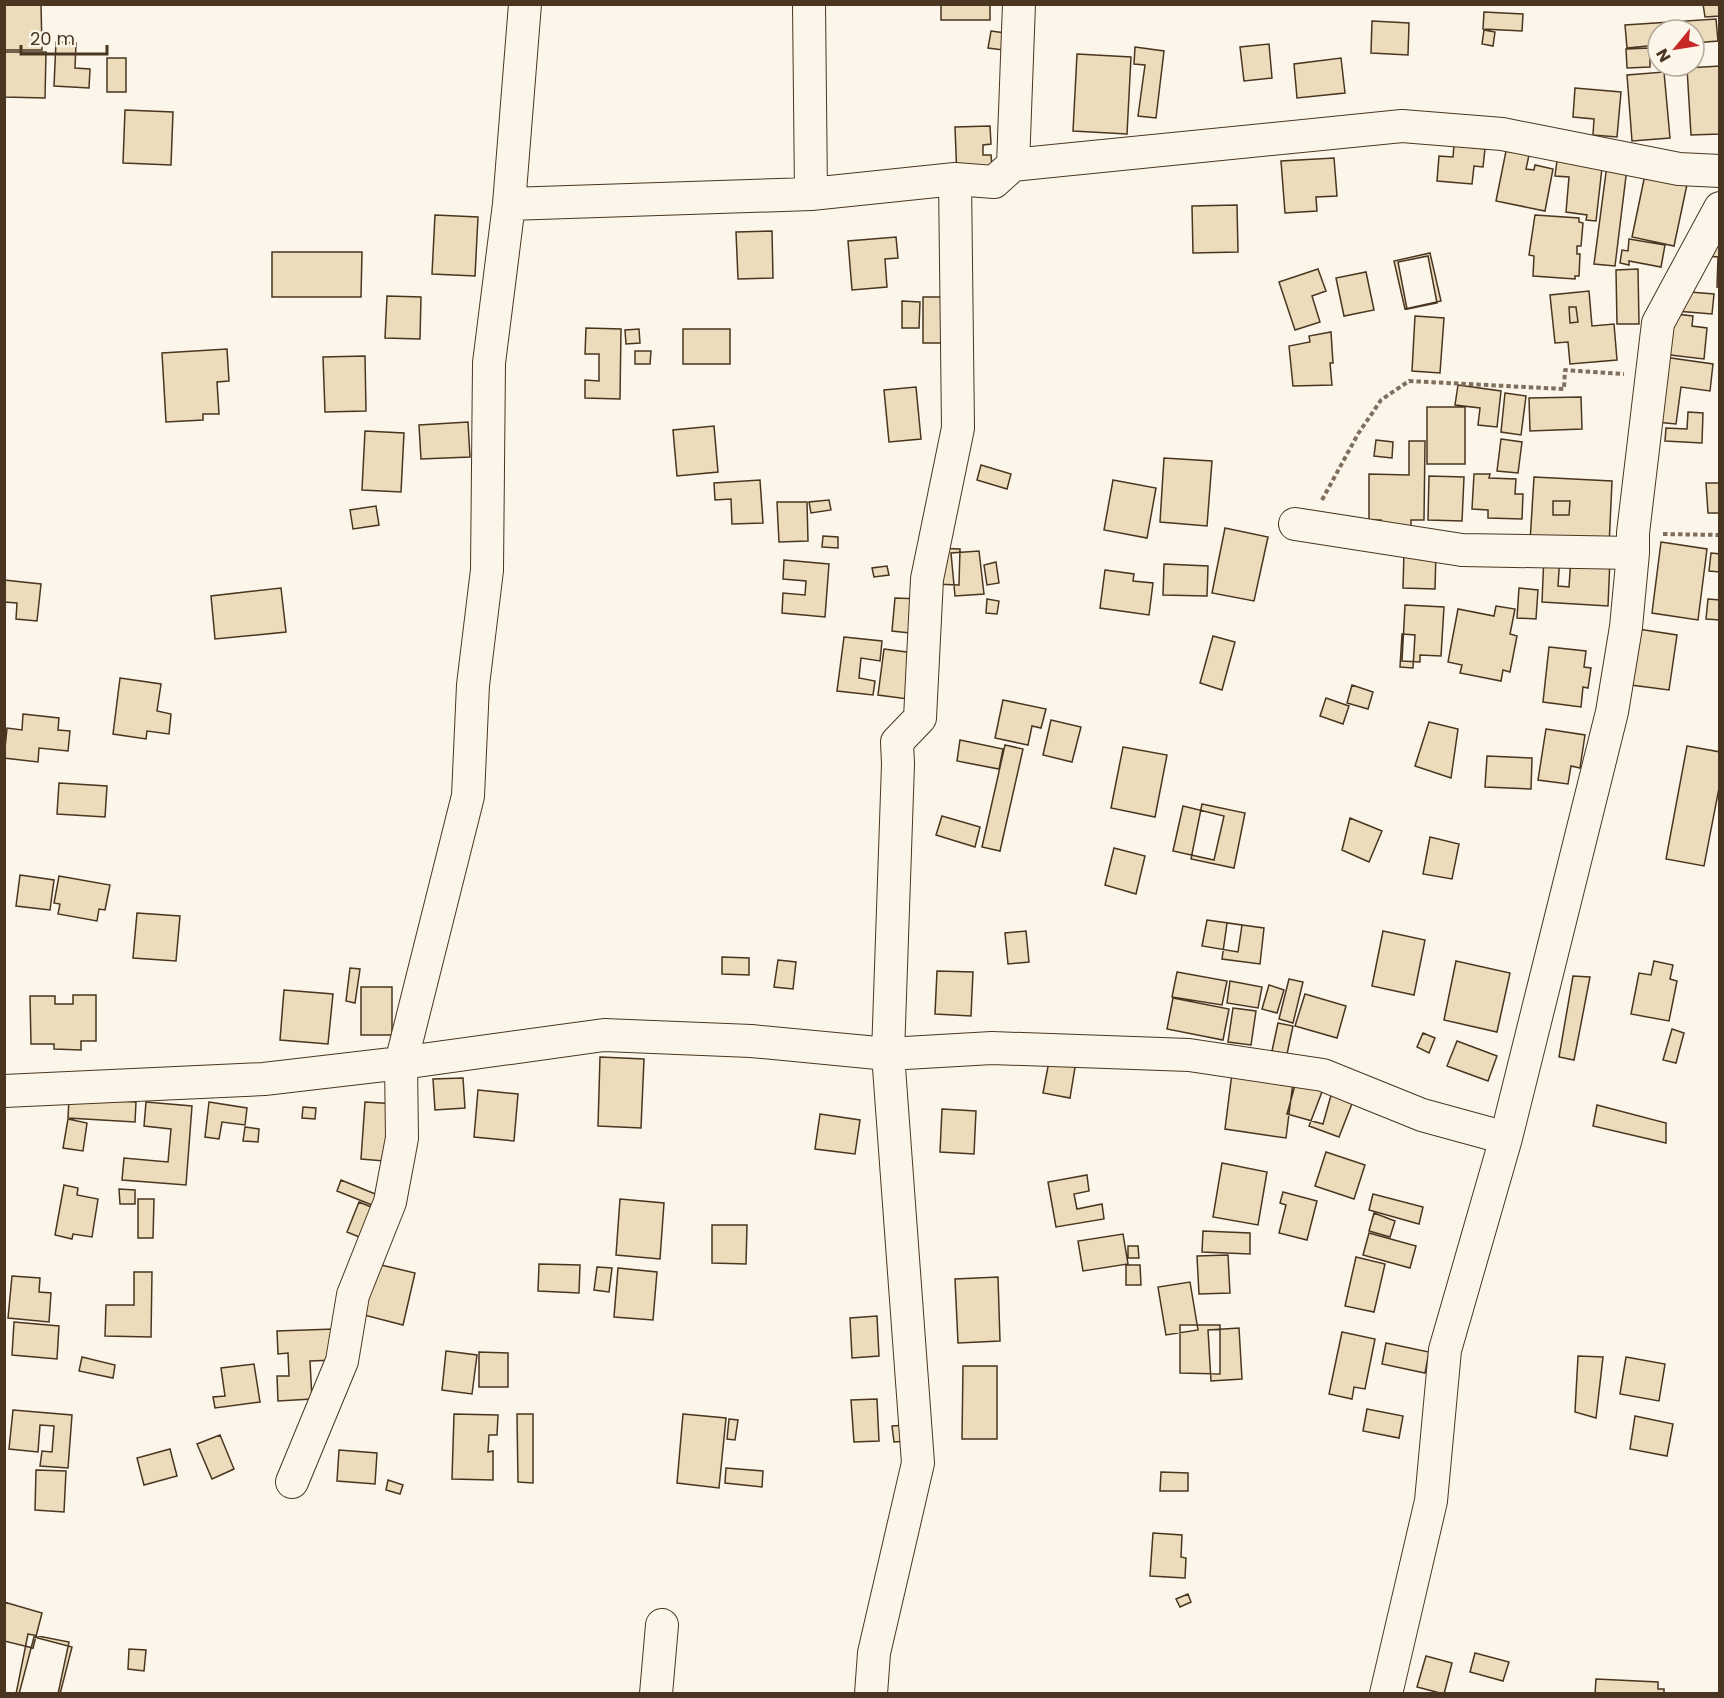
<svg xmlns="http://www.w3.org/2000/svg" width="1724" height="1698" viewBox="0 0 1724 1698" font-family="Poppins,sans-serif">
<rect width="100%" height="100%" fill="#fbf6e9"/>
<path fill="#ecdcbc" stroke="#4a3520" stroke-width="1.5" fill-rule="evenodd" d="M4,4h37l1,46h-38z
M941,4h49v16h-49z
M1703,4h17v12l-15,1z
M1484,12l39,2 -1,17 -39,-2z
M1716,19l2,22 -24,2v-13h-36v15l-31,3 -2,-23z
M1372,21l37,2 -1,32 -37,-2z
M1484,30l11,2 -2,14 -11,-2z
M991,31l14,2 -2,17 -15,-2z
M56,42l20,1 -1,25 15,1 -1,19 -35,-2z
M1269,44l3,34 -28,3 -4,-34z
M1135,47l29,4 -8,67 -18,-2 7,-51 -11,-1z
M1650,48v19l-23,1 -1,-19z
M4,52h42l-1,46 -41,-1z
M1077,54l54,3 -4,77 -54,-3z
M107,58h19v34h-19z
M1341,58l4,35 -48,5 -3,-34z
M1720,66v68l-29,1 -4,-67z
M1664,72l6,66 -38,3 -5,-66z
M1575,88l46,4 -4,45 -24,-2 1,-16 -21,-2z
M125,110l48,2 -2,53 -48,-2z
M990,126l1,18 -8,1v10h8l2,22 -36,2 -2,-52z
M1454,145l31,4 -2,18 -9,-1 -2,18 -35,-3 2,-25 14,1z
M1506,151l23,4 -3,14 8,1 1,-5 18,4 -8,42 -49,-10z
M1558,153l45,6 -7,62 -10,-1 1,-5 -21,-3 3,-35 -14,-1z
M1334,158l3,38 -21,1 1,14 -32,2 -4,-52z
M1607,165l20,3 -12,98 -21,-2z
M1647,165l42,10 -15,71 -42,-9z
M1237,205l1,47 -45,1 -1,-47z
M435,215l43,2 -3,59 -43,-2z
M1535,215l44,3v4l4,1 -2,23h-4v8h3l-1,22h-4v3l-42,-3 1,-20 -5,-1z
M772,231l1,47 -35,1 -2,-47z
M896,237l2,21 -13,1 2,28 -35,3 -4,-49z
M1720,237v50h-3l1,-30 -11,-1z
M1629,239l36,6 -4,22 -32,-6v4l-9,-2 2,-13 6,1z
M272,252h90l-1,45h-89z
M1430,253l11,48 -36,8 -11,-48z
M1428,256l9,47 -30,6 -9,-47z
M1318,269l8,22 -14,5 8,26 -25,8 -16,-48z
M1638,269l1,55h-22l-1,-54z
M1366,272l8,38 -30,6 -8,-38z
M1589,291l3,35 22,-2 3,36 -47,4 -2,-22 -13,1 -5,-48zM1569,307h7l2,15 -8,1z
M1678,291l36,3 -2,20 -36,-3z
M387,296l34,1 -1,42 -35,-1z
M923,297h27v46h-27z
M902,301l18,1 -1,26h-17z
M1569,307h7l2,15 -8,1z
M1666,313l27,3 -1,10 15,2 -3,31 -42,-5z
M1415,316l29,2 -4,55 -28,-2z
M586,328l35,1 -1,70 -35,-1v-18l14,1v-27h-14z
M639,329l1,14 -14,1 -1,-14z
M683,329h47v35h-47z
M1331,332l2,31h-3l2,22 -39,1 -4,-40 21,-4 -1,-6z
M227,349l2,32 -12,1 2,32h-16v6l-37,2 -4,-69z
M635,351h16l-1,13h-15z
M365,356l1,55 -41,1 -2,-55z
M1664,357l49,7 -3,27 -29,-4 -5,37 -20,-2z
M1458,385l43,6 -4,36 -19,-2 2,-17 -25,-3z
M916,387l5,52 -32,3 -5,-52z
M1505,393l21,3 -5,39 -20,-3z
M1581,397l1,32 -52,2 -1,-33z
M1427,407h38v57h-38z
M1688,412l15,1 -1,30 -37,-2 1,-13 21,1z
M468,422l2,35 -49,2 -2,-34z
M714,426l4,46 -41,4 -4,-46z
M365,431l39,2 -3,59 -39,-2z
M1501,439l21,3 -4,31 -21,-2z
M1376,440l17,2 -1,16 -18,-2z
M1409,441h16l-1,79h-13v7h-30v-7h-12v-46l40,1z
M1164,458l48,3 -5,65 -47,-4z
M981,465l30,9 -4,15 -30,-9z
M1474,474h16l-1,4 27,1 -1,15h8l-1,25 -34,-1v-8l-16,-1z
M1429,476l35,1 -2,44 -34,-1z
M1534,477l78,4 -3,66 -79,-5zM1553,501h17l-1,14h-16z
M760,480l3,43 -31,1 -1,-25 -16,1 -1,-17z
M1113,480l43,8 -9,50 -43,-8z
M1706,483h14v30h-12z
M829,500l2,10 -20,3 -2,-11z
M1553,501h17l-1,14h-16z
M777,502h30l1,39 -29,1z
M376,506l3,19 -26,4 -3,-19z
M1225,528l43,9 -14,64 -42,-8z
M823,536l15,1v11l-16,-1z
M1661,542l46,7 -9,71 -46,-7z
M933,548l27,1 -1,36 -27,-1z
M979,551l5,43 -29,2 -4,-43z
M1404,551l32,1 -1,37 -32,-1z
M1711,553l9,1v18l-11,-1z
M1544,555l16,1 -2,30 11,1 2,-30 39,2 -2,47 -66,-4z
M784,560l45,4 -4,53 -43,-4 1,-20 22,2 1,-14 -23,-2z
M996,562l3,21 -12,2 -3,-20z
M1164,564l44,2 -1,30 -44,-1z
M887,566l2,9 -15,2 -2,-9z
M1105,570l29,4 -1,7 20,2 -4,32 -49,-7z
M4,580l37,4 -4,37 -21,-2 1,-16 -13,-1z
M281,588l5,44 -71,7 -4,-43z
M1519,588l19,2 -2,29 -19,-1z
M895,598l26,1 -2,35 -27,-3z
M987,599l12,2 -2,13 -11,-1z
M1708,599l12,1v20l-14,-1z
M1405,605l39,2 -3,49 -21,-1v7l-18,-1z
M1496,606l19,3 -5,25 7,2 -7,36 -7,-2 -2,11 -41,-8 2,-8 -14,-3 10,-53 36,7z
M1638,629l39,6 -8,55 -38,-5z
M1402,634l13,1 -2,33 -13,-1z
M1213,636l22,6 -13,48 -22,-7z
M844,637l38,4 -2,20 -19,-3 -2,20 16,3 -2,14 -36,-4z
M1549,647l37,4 -2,16 7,1 -3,20 -5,-1 -2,20 -38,-5z
M884,649l30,4 -6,46 -30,-4z
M120,678l41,6 -4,27 14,3 -2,20 -22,-3 -1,8 -33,-5z
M1352,685l21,7 -5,17 -21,-6z
M1326,698l23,8 -6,18 -23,-8z
M1003,700l43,9 -5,19 -9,-2 -4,19 -33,-7z
M23,714l36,4 -1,12 12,1 -2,20 -29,-3 -1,14 -34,-4 3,-30 15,2z
M1051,720l30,7 -9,35 -29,-7z
M1429,722l29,7 -7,49 -36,-12z
M1546,729l39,6 -5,33 -9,-2 -3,18 -30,-4z
M960,740l43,9 -4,20 -42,-8z
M1005,745l18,4 -23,102 -18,-4z
M1687,746l33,6v31l-16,83 -38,-7z
M1123,747l44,8 -12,62 -44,-9z
M1487,756l45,2 -1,31 -46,-2z
M59,783l48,3 -2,31 -48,-3z
M1202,804l43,9 -11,55 -43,-9z
M1183,806l41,10 -10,44 -41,-9z
M942,816l38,11 -5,20 -39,-12z
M1350,818l32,13 -13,31 -27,-12z
M1430,837l29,7 -7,35 -29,-5z
M1114,848l31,8 -9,38 -31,-9z
M20,875l34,5 -4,30 -34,-4z
M59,876l51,9 -5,25 -6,-1 -2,12 -39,-7 2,-10 -6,-1z
M137,913l43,3 -4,45 -43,-3z
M1207,920l35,5 -4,27 -36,-6z
M1227,923l37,5 -4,36 -38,-5z
M1026,931l3,31 -21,2 -3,-31z
M1383,931l42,9 -11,55 -42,-9z
M722,957l27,1v17l-27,-1z
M778,960l18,2 -3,27 -19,-2z
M1456,961l54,12 -13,59 -53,-12z
M1654,961l19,4 -3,14 7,2 -8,40 -38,-7 8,-41 12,2z
M350,968l10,1 -5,34 -9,-2z
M937,971l36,1 -2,44 -36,-2z
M1177,972l50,9 -5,24 -50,-8z
M1573,976l17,1 -16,83 -15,-3z
M1289,979l14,3 -10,41 -14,-4z
M1230,981l32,6 -4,21 -31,-5z
M1269,985l15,5 -7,23 -15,-4z
M361,987h31v48h-31z
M284,990l49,4 -5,50 -48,-4z
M1305,994l41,12 -9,32 -42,-12z
M73,995h23v46h-15v9l-27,-1v-5h-23l-1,-48h25v8h18z
M1173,998l56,11 -6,31 -56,-11z
M1233,1008l23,3 -5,34 -23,-3z
M1278,1023l15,3 -6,28 -15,-3z
M1672,1029l12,4 -8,30 -13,-3z
M1423,1033l12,5 -6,15 -12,-6z
M1457,1041l40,15 -9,25 -41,-15z
M1050,1056l26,5 -6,37 -27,-5z
M600,1057l44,2 -3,69 -43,-2z
M1232,1073l61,9 -7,56 -61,-9z
M463,1078l2,30 -30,2 -2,-31z
M1297,1078l36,10 -10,36 -36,-10z
M1325,1084l30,12 -16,41 -30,-11z
M478,1090l40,4 -4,47 -40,-4z
M69,1098l67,4 -1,20 -67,-4z
M146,1102l46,4 -6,79 -64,-5 2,-22 44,4 3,-33 -27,-3z
M209,1102l38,6 -2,17 -23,-3 -3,17 -14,-2z
M365,1102l32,2 -2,34 -9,-1 -2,24 -23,-2z
M1597,1105l69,18v20l-73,-17z
M303,1107l13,1 -1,11 -13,-1z
M942,1109l34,2 -2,43 -34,-2z
M820,1114l40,6 -5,34 -40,-5z
M68,1119l19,4 -4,28 -20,-3z
M245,1127l14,2 -1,13 -15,-1z
M1326,1152l39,13 -11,34 -39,-13z
M1222,1163l45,9 -9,53 -45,-8z
M1087,1175l2,16 -15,3 3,15 25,-5 2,15 -48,8 -8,-45z
M341,1180l44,18 -3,11 -45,-18z
M64,1185l14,3 -1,7 21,4 -6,38 -19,-3 -1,5 -17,-4z
M119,1189l16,1v14h-15z
M1283,1192l34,9 -10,39 -28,-7 7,-28 -6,-2z
M1373,1194l50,13 -4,17 -50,-14z
M138,1199h16l-1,39h-15z
M620,1199l44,4 -4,56 -44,-4z
M359,1202l22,9 -12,30 -22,-9z
M1374,1213l21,8 -5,16 -21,-6z
M712,1225h35l-1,39 -34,-1z
M1203,1231l47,2v21l-48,-2z
M1369,1233l47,13 -6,22 -47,-13z
M1123,1234l5,30 -45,7 -5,-30z
M1128,1246h10l1,12h-11z
M1228,1255l2,38 -31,1 -2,-38z
M1356,1257l29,7 -11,48 -29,-6z
M377,1264l38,9 -12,52 -39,-10z
M539,1264l41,1 -1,28 -41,-2z
M1126,1265h14l1,20h-15z
M597,1267l15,1 -3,24 -15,-2z
M618,1268l39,4 -4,48 -39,-3z
M134,1272h18l-1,65 -46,-1 1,-31h28z
M12,1276l28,2 -1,14 12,1 -2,29 -41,-4z
M998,1277l2,64 -42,2 -3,-64z
M1190,1282l8,48 -32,5 -8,-48z
M877,1316l2,40 -27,2 -2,-40z
M14,1322l45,4 -2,33 -45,-4z
M1180,1325h40v49l-40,-1z
M1239,1328l3,51 -31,2 -3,-51z
M334,1329l2,31 -26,1 2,38 -34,2 -1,-25h12l-1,-23 -10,1 -1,-23z
M1342,1332l33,7 -10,50 -11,-2 -2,12 -23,-5z
M1386,1343l43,9 -4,21 -43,-9z
M446,1351l31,4 -5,39 -30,-4z
M479,1352l29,1v34h-29z
M1578,1356l25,1 -7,61 -21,-6z
M82,1357l33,8 -2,13 -34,-7z
M1626,1357l39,7 -6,37 -39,-7z
M254,1364l6,38 -45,6 -2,-11 12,-1 -4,-28z
M963,1366h34v73h-35z
M877,1399l2,42 -25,1 -3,-42z
M1367,1409l36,7 -4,22 -36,-7z
M13,1410l59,5 -4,53 -28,-2 2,-15 10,1 2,-26 -14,-1 -2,27 -29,-3z
M454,1414l44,1 -1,20h-8l-1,17 5,-1v29l-41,-1z
M517,1414h16v69l-15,-1z
M683,1414l43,4 -7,70 -42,-5z
M1635,1416l38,8 -6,32 -37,-7z
M729,1419l9,1 -3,20 -8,-1z
M909,1425l1,16 -16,1 -2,-16z
M220,1435l14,34 -22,10 -15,-35z
M170,1449l7,27 -33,9 -7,-27z
M339,1450l38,3 -2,31 -38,-3z
M726,1468l37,3 -1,16 -37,-4z
M36,1470l30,1 -2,41 -29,-2z
M1161,1472l27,1v18h-28z
M388,1480l15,5 -3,9 -14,-4z
M1153,1533l29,2 -1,22 5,1 -1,20 -35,-2z
M1188,1594l3,8 -11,5 -4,-8z
M4,1602l38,11 -9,35 -29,-7z
M28,1634l41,8 -11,52h-42z
M34,1637l38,10 -12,47h-41z
M129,1649l17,1 -2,21 -16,-2z
M1475,1653l34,9 -6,19 -33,-9z
M1426,1656l26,7 -8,31 -27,-7z
M1596,1679l62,3v7h6v5h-69z"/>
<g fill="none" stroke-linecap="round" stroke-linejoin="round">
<defs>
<path id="minor" d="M809,4l2,190
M1013,165l6,-161
M509,204l302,-10 144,-15 39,3 19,-17 389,-39 100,8 177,35 41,2
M1295,524l167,26 171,3
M4,1091l260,-12 137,-16 203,-28 147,6 137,13 104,-6 197,7 134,20 99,40 84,23
M292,1482l50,-121 11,-66 37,-93 12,-64 -1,-75 67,-267 5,-111 14,-115 2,-207 20,-159 16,-200
M656,1694l6,-69
M871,1694l3,-41 44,-190 -30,-409 10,-290 -1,-22 23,-24 7,-139 31,-151 -3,-249
M1386,1694l45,-193 14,-151 61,-212 106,-426 14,-85 7,-74v-20l25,-210 62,-115"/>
</defs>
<use href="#minor" stroke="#4a3520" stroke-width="34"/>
<path stroke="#7f6f5c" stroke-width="4" stroke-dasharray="4.5 3" stroke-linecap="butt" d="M1322,500l36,-66 23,-34 28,-19 155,8 1,-19 59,4
M1663,534l57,1"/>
<use href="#minor" stroke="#fbf6e9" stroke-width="32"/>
</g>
<rect width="1724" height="1698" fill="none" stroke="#4a3520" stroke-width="12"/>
<g transform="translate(1676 48) rotate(240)"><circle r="28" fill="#fbf6e9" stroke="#b4a999" stroke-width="1.5"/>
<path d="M0-4.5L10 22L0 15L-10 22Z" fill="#c62828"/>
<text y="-9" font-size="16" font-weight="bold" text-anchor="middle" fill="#4a3520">N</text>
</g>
<path d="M21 45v9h86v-9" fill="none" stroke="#4a3520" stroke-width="3"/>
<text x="30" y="45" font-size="18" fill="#4a3520" stroke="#fbf6e9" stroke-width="4.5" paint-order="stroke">20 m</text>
</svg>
